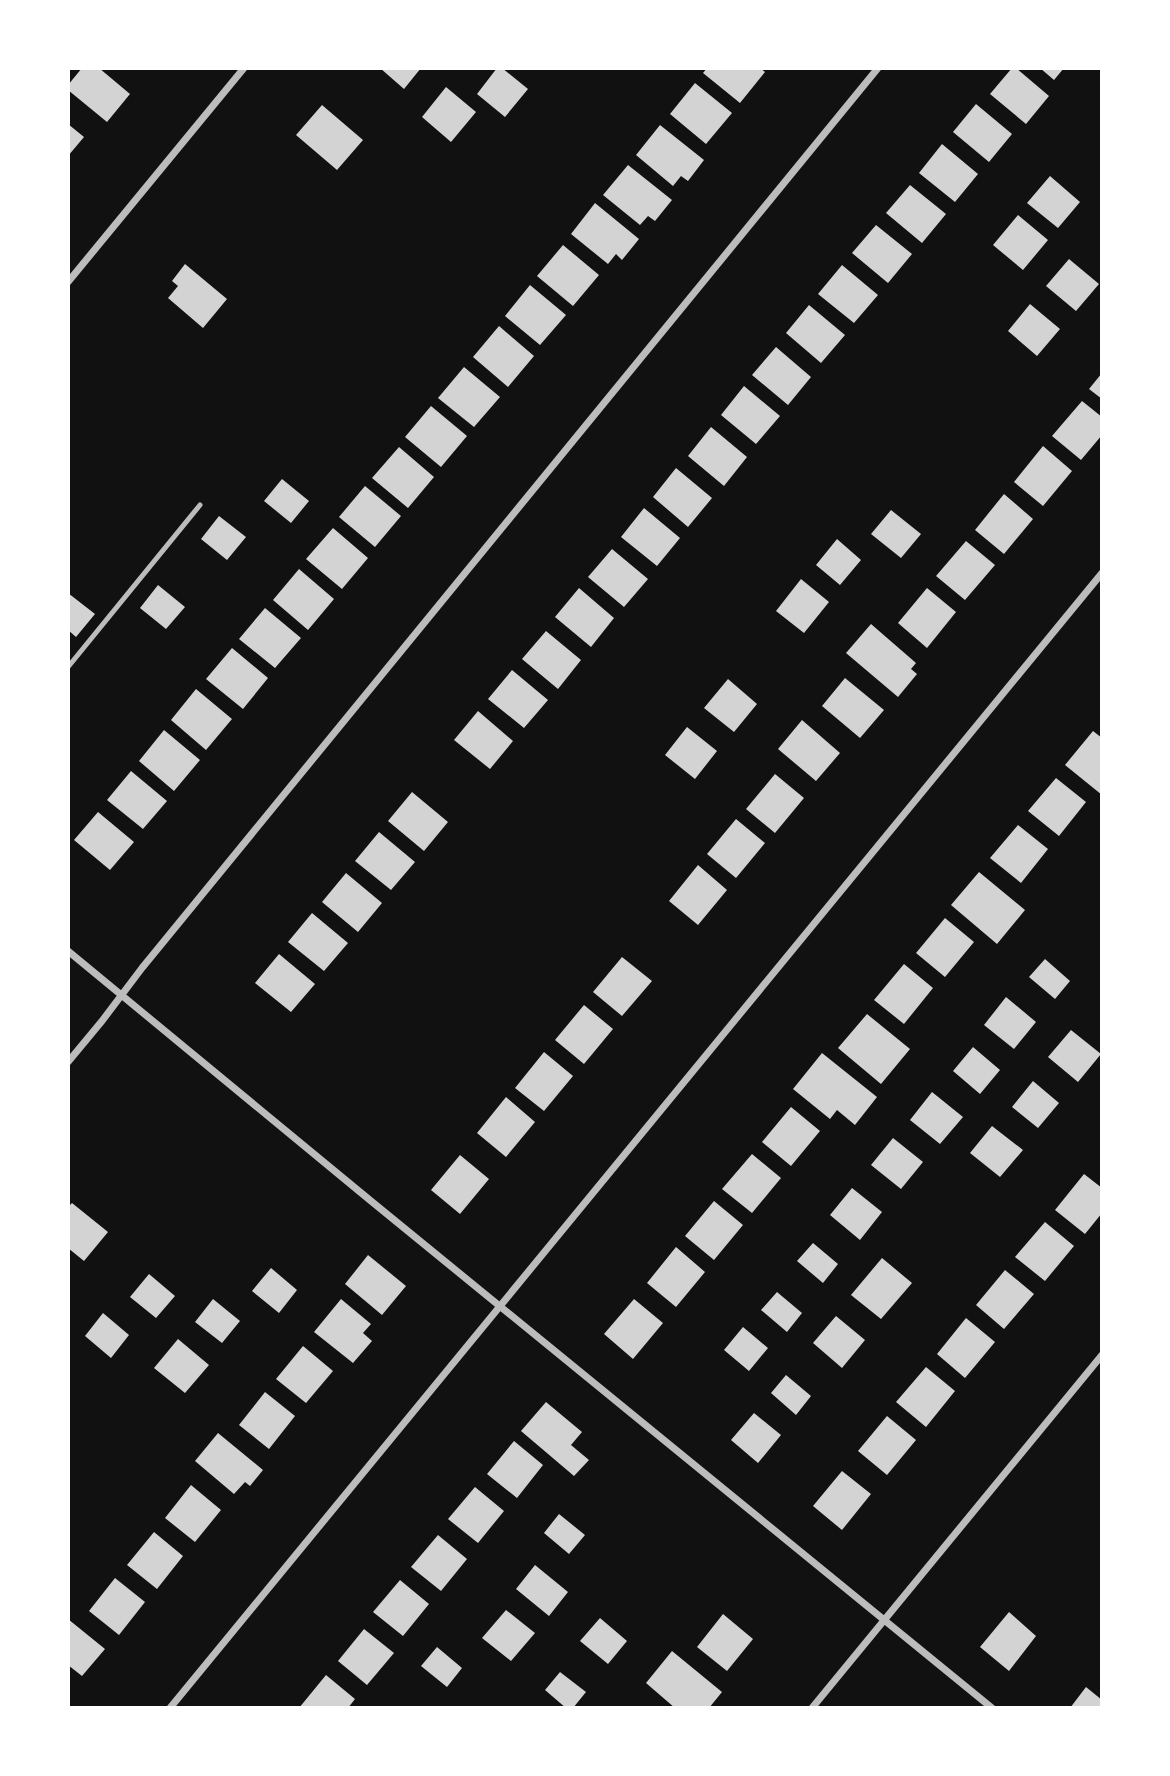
<svg xmlns="http://www.w3.org/2000/svg" width="1170" height="1776" viewBox="0 0 1170 1776" font-family="Rubik,sans-serif">
<rect width="100%" height="100%" fill="#111"/>
<path fill="#d3d3d3" d="M82,68h17l31,26 -23,28 -39,-32v-5z
M380,68h41l-17,21z
M497,68h5l26,21 -23,28 -28,-23z
M707,68h53l5,4 -25,31 -37,-30z
M1012,68h4l33,28 -23,28 -36,-30z
M1040,68h24l-10,12z
M695,83l37,30 -26,31 -36,-30z
M446,87l30,25 -25,30 -29,-25z
M976,104l36,30 -23,28 -36,-30z
M322,105l41,35 -26,30 -41,-35z
M68,124l16,13 -16,19z
M660,125l44,35 -16,21 -7,-5 -8,10 -37,-31z
M942,144l36,30 -23,28 -36,-29z
M628,165l44,35 -17,21 -7,-5 -8,9 -37,-30z
M1050,176l30,26 -22,26 -31,-25z
M910,185l36,29 -24,29 -36,-30z
M595,203l44,36 -17,21 -6,-6 -8,10 -37,-30z
M1018,215l30,25 -25,30 -30,-25z
M876,225l36,29 -24,29 -36,-30z
M563,245l36,30 -26,31 -36,-30z
M1069,259l30,25 -23,27 -30,-25z
M185,264l42,35 -24,29 -35,-30 10,-12 -6,-5z
M842,265l36,30 -24,28 -36,-29z
M530,285l36,30 -26,30 -35,-29z
M1030,304l30,25 -23,27 -29,-25z
M809,305l36,30 -24,28 -35,-30z
M499,326l35,30 -26,31 -35,-30z
M776,347l35,30 -23,28 -36,-30z
M464,367l36,30 -26,30 -36,-29z
M1102,373v26l-13,-10z
M744,386l36,30 -24,28 -35,-29z
M1082,401l20,16v18l-21,25 -29,-24z
M431,406l36,30 -26,31 -36,-30z
M711,427l36,30 -23,29 -36,-30z
M1043,446l29,25 -29,35 -29,-24z
M399,447l35,30 -26,31 -36,-30z
M676,468l36,30 -24,29 -35,-30z
M282,479l27,22 -18,22 -27,-22z
M365,486l36,30 -26,31 -36,-30z
M1004,494l29,25 -29,35 -29,-24z
M644,508l36,30 -23,28 -36,-29z
M891,510l30,24 -20,24 -30,-24z
M219,516l27,21 -19,23 -26,-21z
M333,528l35,30 -26,31 -36,-30z
M837,539l24,21 -21,25 -24,-20z
M966,541l29,24 -30,35 -29,-24z
M612,549l36,30 -24,28 -36,-30z
M299,569l35,30 -26,31 -35,-30z
M801,579l28,23 -25,31 -28,-22z
M158,585l27,22 -19,22 -26,-21z
M579,588l35,30 -23,29 -36,-30z
M927,588l29,24 -29,36 -29,-25z
M68,593l27,21 -19,23 -8,-7z
M265,608l36,30 -26,30 -36,-29z
M871,624l45,39 -5,6 6,5 -19,23 -52,-44z
M546,631l35,29 -23,29 -36,-30z
M232,648l36,30 -25,31 -37,-30z
M512,670l36,30 -24,28 -36,-29z
M845,678l39,32 -24,28 -38,-32z
M728,679l29,25 -23,28 -30,-24z
M196,689l36,30 -26,31 -35,-30z
M478,711l35,30 -23,28 -36,-29z
M802,720l38,33 -24,28 -38,-32z
M687,727l30,24 -22,28 -30,-24z
M164,730l36,30 -26,31 -35,-30z
M1093,731l9,7v57l-37,-30z
M131,771l36,30 -24,28 -36,-29z
M775,774l29,24 -29,35 -29,-24z
M1056,778l30,24 -27,34 -31,-25z
M412,792l36,30 -24,29 -36,-30z
M98,812l36,30 -24,28 -36,-30z
M736,819l29,24 -29,35 -29,-24z
M1018,825l30,24 -27,34 -31,-25z
M379,832l36,30 -24,28 -36,-29z
M698,865l29,25 -29,35 -29,-24z
M979,872l46,38 -28,34 -46,-39z
M346,873l36,30 -24,29 -36,-30z
M312,913l36,30 -24,28 -36,-29z
M945,918l29,24 -29,35 -29,-24z
M279,954l36,30 -24,28 -36,-29z
M622,957l30,24 -30,35 -29,-24z
M1045,959l25,22 -15,18 -26,-22z
M904,964l29,24 -29,36 -30,-24z
M1006,997l30,25 -22,27 -30,-24z
M584,1005l29,24 -29,35 -29,-24z
M867,1014l43,35 -29,35 -43,-36z
M1071,1030l30,24 -23,28 -30,-25z
M973,1047l27,23 -20,24 -27,-23z
M544,1052l29,24 -29,35 -29,-23z
M822,1053l55,44 -22,28 -18,-15 -7,9 -37,-30z
M1033,1081l26,22 -21,25 -26,-21z
M932,1092l31,25 -23,27 -30,-24z
M506,1097l29,25 -29,35 -29,-24z
M791,1107l29,24 -29,35 -29,-24z
M992,1126l31,24 -23,27 -30,-24z
M893,1138l30,24 -22,27 -30,-24z
M752,1154l29,24 -29,35 -30,-24z
M460,1155l29,24 -29,35 -29,-24z
M1084,1174l18,14v25l-17,21 -30,-24z
M852,1188l30,24 -22,28 -30,-25z
M714,1201l29,24 -29,35 -29,-24z
M72,1203l36,29 -24,29 -16,-13v-41z
M1045,1222l29,24 -29,35 -30,-24z
M813,1243l25,21 -15,19 -26,-22z
M676,1247l29,25 -29,35 -29,-24z
M368,1255l38,31 -24,29 -37,-31z
M882,1258l30,25 -31,36 -30,-24z
M271,1268l26,22 -18,23 -27,-22z
M1005,1270l29,24 -30,35 -28,-24z
M149,1274l26,22 -19,22 -26,-21z
M777,1292l25,21 -15,19 -26,-22z
M213,1299l27,22 -18,22 -27,-21z
M341,1299l30,25 -8,9 9,8 -19,22 -39,-31z
M634,1299l29,24 -30,36 -29,-25z
M103,1313l26,22 -18,23 -26,-22z
M836,1316l29,24 -23,28 -29,-25z
M966,1318l29,24 -30,36 -28,-24z
M743,1327l25,21 -19,23 -25,-21z
M178,1339l31,26 -24,28 -31,-25z
M303,1346l30,25 -27,32 -30,-24z
M926,1367l29,24 -29,36 -30,-25z
M786,1375l25,21 -15,19 -25,-22z
M265,1392l30,24 -26,33 -30,-24z
M546,1402l36,30 -11,13 18,15 -15,16 -53,-45z
M754,1413l27,22 -23,28 -27,-23z
M887,1416l29,24 -29,35 -29,-24z
M218,1433l45,37 -13,16 -5,-4 -11,12 -39,-33z
M514,1441l29,24 -26,33 -30,-24z
M842,1471l29,23 -29,36 -29,-24z
M191,1485l30,25 -26,32 -30,-24z
M475,1487l29,24 -26,32 -30,-24z
M559,1514l26,21 -16,19 -25,-21z
M154,1532l29,24 -26,33 -30,-24z
M438,1535l29,24 -26,32 -30,-24z
M535,1565l33,27 -19,24 -33,-27z
M115,1578l30,24 -26,33 -30,-24z
M400,1580l29,24 -26,32 -30,-24z
M506,1610l29,23 -24,28 -29,-23z
M1009,1612l27,24 -27,35 -29,-24z
M723,1614l30,25 -26,32 -30,-24z
M600,1618l27,23 -19,23 -28,-23z
M68,1619l37,30 -23,27 -14,-11z
M364,1629l30,24 -27,32 -29,-24z
M437,1647l25,21 -15,19 -26,-21z
M672,1651l50,41 -13,16h-34l-29,-25z
M560,1672l26,20 -13,16h-7l-21,-18z
M326,1675l29,24 -7,9h-49z
M1086,1687l16,13v8h-32z"/>
<g fill="none" stroke-linecap="round" stroke-linejoin="round">
<path stroke="#bcbcbc" stroke-width="5" d="M68,667l132,-162"/>
<path stroke="#bcbcbc" stroke-width="7" d="M68,282l176,-214
M68,951l303,250 621,507
M68,1062l34,-41 40,-53 736,-900
M170,1708l932,-1135
M812,1708l290,-353"/>
</g>
<rect width="1170" height="1776" fill="none" stroke="#ffffff" stroke-width="140"/>
</svg>
